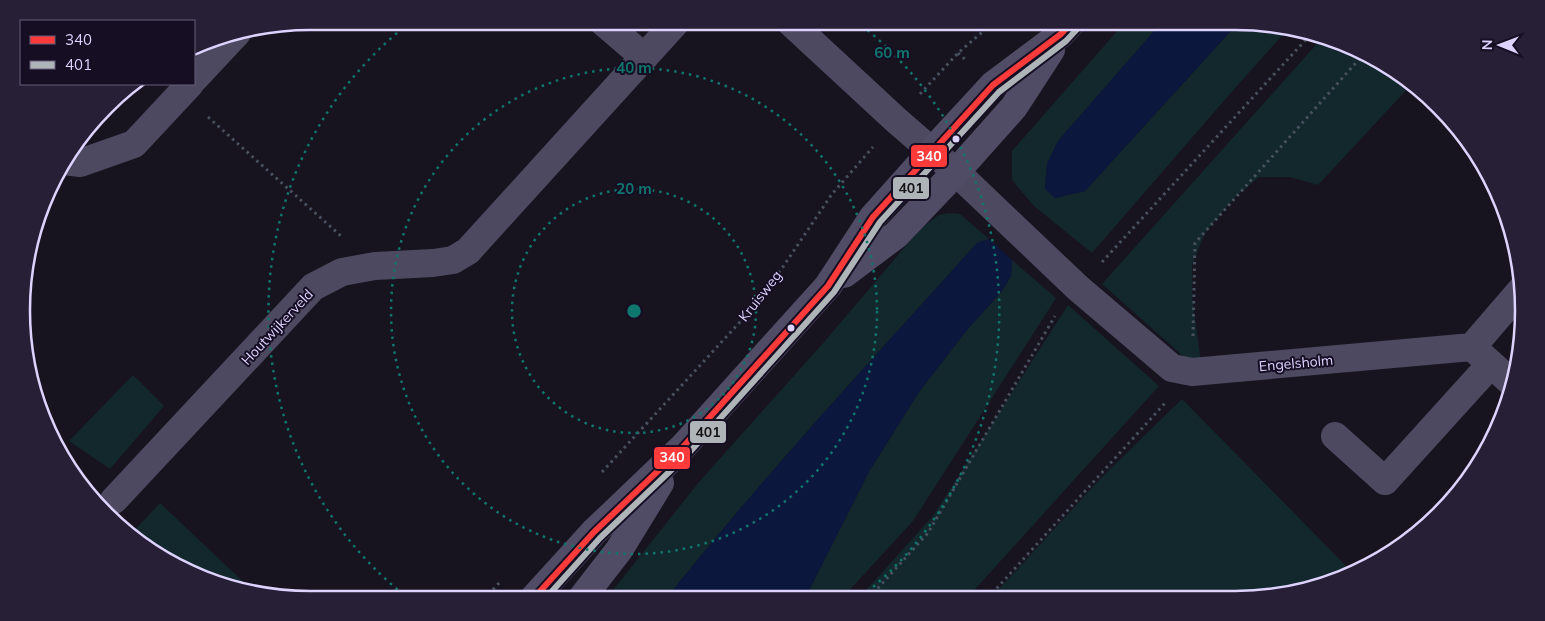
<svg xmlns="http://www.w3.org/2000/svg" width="1545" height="621" viewBox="0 0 1545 621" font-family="Mulish,sans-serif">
<rect width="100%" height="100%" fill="#17141f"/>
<path fill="#13282c" d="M1126,21h37l-105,120 -11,23 -2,24 10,10 30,-7 154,-169 48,8 -58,65 -137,158 -58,-47 -22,-26v-29z
M1324,36l3,1 84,48 -93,100 -28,-8h-31l-24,20 -30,36 -13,32v32l9,66 -9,1 -90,-80z
M948,213l12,1 29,25 -12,4c-105,117 -213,232 -311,356h-60l93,-117 126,-141 96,-113 18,-13z
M1012,260l44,38 -143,223 -71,77h-37l65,-128 49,-78 48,-62 35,-39 9,-15z
M1068,305l91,81 -192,212h-108l74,-82z
M133,375l31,31 -54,63 -41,-28z
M1182,399l171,174 -80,24 -282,1 110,-120z
M160,503l92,87 -34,-6 -84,-44 -4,-5z"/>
<path fill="#0c173e" d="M1163,21l76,1 -154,169 -30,7 -10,-9 2,-25 11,-23z
M989,239l23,21 -1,16 -9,15 -35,39 -48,62 -49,78 -65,128 -139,1c98,-124 206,-239 311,-356z"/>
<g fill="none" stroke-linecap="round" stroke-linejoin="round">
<path stroke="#485160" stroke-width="3" stroke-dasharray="2.5 4" stroke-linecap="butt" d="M958,53l9,8
M920,94l38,-41 37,-32
M208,117l133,119
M1102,262l209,-228
M1193,336l2,-93 167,-187
M602,472l160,-174 70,-104 41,-47
M869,598l59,-65 127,-217
M988,598l178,-196
M484,599l17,-18"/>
<path stroke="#4d4960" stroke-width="28" d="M602,21l42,36
M789,21l107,99 60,52 122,116 94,80 20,4 280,-25 39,35
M194,79l43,-46
M64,161l16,2 54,-19 56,-60
M1472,347l50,-58
M1335,436l50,45 106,-117
M114,500l199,-213 29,-15 33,-6 58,-3 20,-3 15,-9 209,-230"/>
<path stroke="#514c66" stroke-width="28" d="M844,274l52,-39 60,-63 58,-65 37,-57
M533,599l61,-67 88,-84 146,-162 45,-69 59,-66 61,-66 68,-51 12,-13
M581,599l38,-49 41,-67"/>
<defs>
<path id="bus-1" d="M533,599l61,-67 88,-84 146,-162 45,-69 120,-132 68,-51 12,-13"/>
<path id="bus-2" d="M545,599l55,-61 88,-84 146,-162 46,-70 119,-130 67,-51 13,-14"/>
</defs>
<use href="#bus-1" stroke="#160f24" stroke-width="10"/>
<use href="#bus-2" stroke="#160f24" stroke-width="10"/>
<use href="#bus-1" stroke="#ff3a3a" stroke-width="6"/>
<use href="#bus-2" stroke="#afb4b9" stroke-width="6"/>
</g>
<g fill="none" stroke="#0f766e" stroke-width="2.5" stroke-dasharray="2.5 5">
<circle cx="634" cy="311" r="122"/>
<circle cx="634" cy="311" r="243"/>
<path d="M409 599A365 365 0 0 1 412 21M856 21A365 365 0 0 1 861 597"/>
</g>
<g fill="#ded3fe" stroke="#160f24" stroke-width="2">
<circle cx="956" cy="139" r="4.5"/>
<circle cx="791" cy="328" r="4.5"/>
</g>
<g text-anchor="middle" stroke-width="4" stroke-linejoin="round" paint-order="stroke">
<g font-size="14" fill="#ded3fe" stroke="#160f24">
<text transform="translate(760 296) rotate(-52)" y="5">Kruisweg</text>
<text transform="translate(277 327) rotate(-47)" y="5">Houtwijkerveld</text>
<text transform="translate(1296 363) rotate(-5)" y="5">Engelsholm</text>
</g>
</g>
<path d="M0 0H1545V621H0ZM310 30H1235A280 280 0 0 1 1515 310V311A280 280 0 0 1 1235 591H310A280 280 0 0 1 30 311V310A280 280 0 0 1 310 30Z" fill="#261f35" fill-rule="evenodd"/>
<path fill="none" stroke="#ded3fe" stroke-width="2.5" d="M310 30H1235A280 280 0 0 1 1515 310V311A280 280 0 0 1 1235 591H310A280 280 0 0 1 30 311V310A280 280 0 0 1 310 30Z"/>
<circle cx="634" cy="311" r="8" fill="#0f766e" stroke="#160f24" stroke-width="2.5"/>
<g font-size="15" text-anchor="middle" font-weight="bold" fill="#0f766e" stroke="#160f24" stroke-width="4" stroke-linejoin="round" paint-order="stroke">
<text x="892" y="58">60 m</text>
<text x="634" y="73">40 m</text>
<text x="634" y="194">20 m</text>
</g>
<g stroke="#160f24" stroke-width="2">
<rect x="910" y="144" width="38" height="24" rx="5" fill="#ff3a3a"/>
<rect x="892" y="176" width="38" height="24" rx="5" fill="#afb4b9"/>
<rect x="689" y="420" width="38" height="24" rx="5" fill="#afb4b9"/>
<rect x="653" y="446" width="38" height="24" rx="5" fill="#ff3a3a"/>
</g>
<g font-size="14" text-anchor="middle" font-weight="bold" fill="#fff">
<text x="929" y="161">340</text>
<text x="672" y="462">340</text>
</g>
<g font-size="14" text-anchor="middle" font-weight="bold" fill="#111">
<text x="911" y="193">401</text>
<text x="708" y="437">401</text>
</g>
<rect x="20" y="20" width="175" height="65" fill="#160f24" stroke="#665d7b"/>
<rect x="30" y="36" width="25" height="8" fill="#ff3a3a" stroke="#665d7b"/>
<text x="65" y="45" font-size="15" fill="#ded3fe">340</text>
<rect x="30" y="61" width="25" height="8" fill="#afb4b9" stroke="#665d7b"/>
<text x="65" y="70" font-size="15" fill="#ded3fe">401</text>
<g transform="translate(1500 45) rotate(271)" stroke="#160f24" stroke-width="4" paint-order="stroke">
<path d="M0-4L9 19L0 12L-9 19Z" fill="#ded3fe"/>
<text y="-8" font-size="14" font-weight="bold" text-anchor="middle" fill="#ded3fe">N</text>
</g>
</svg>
